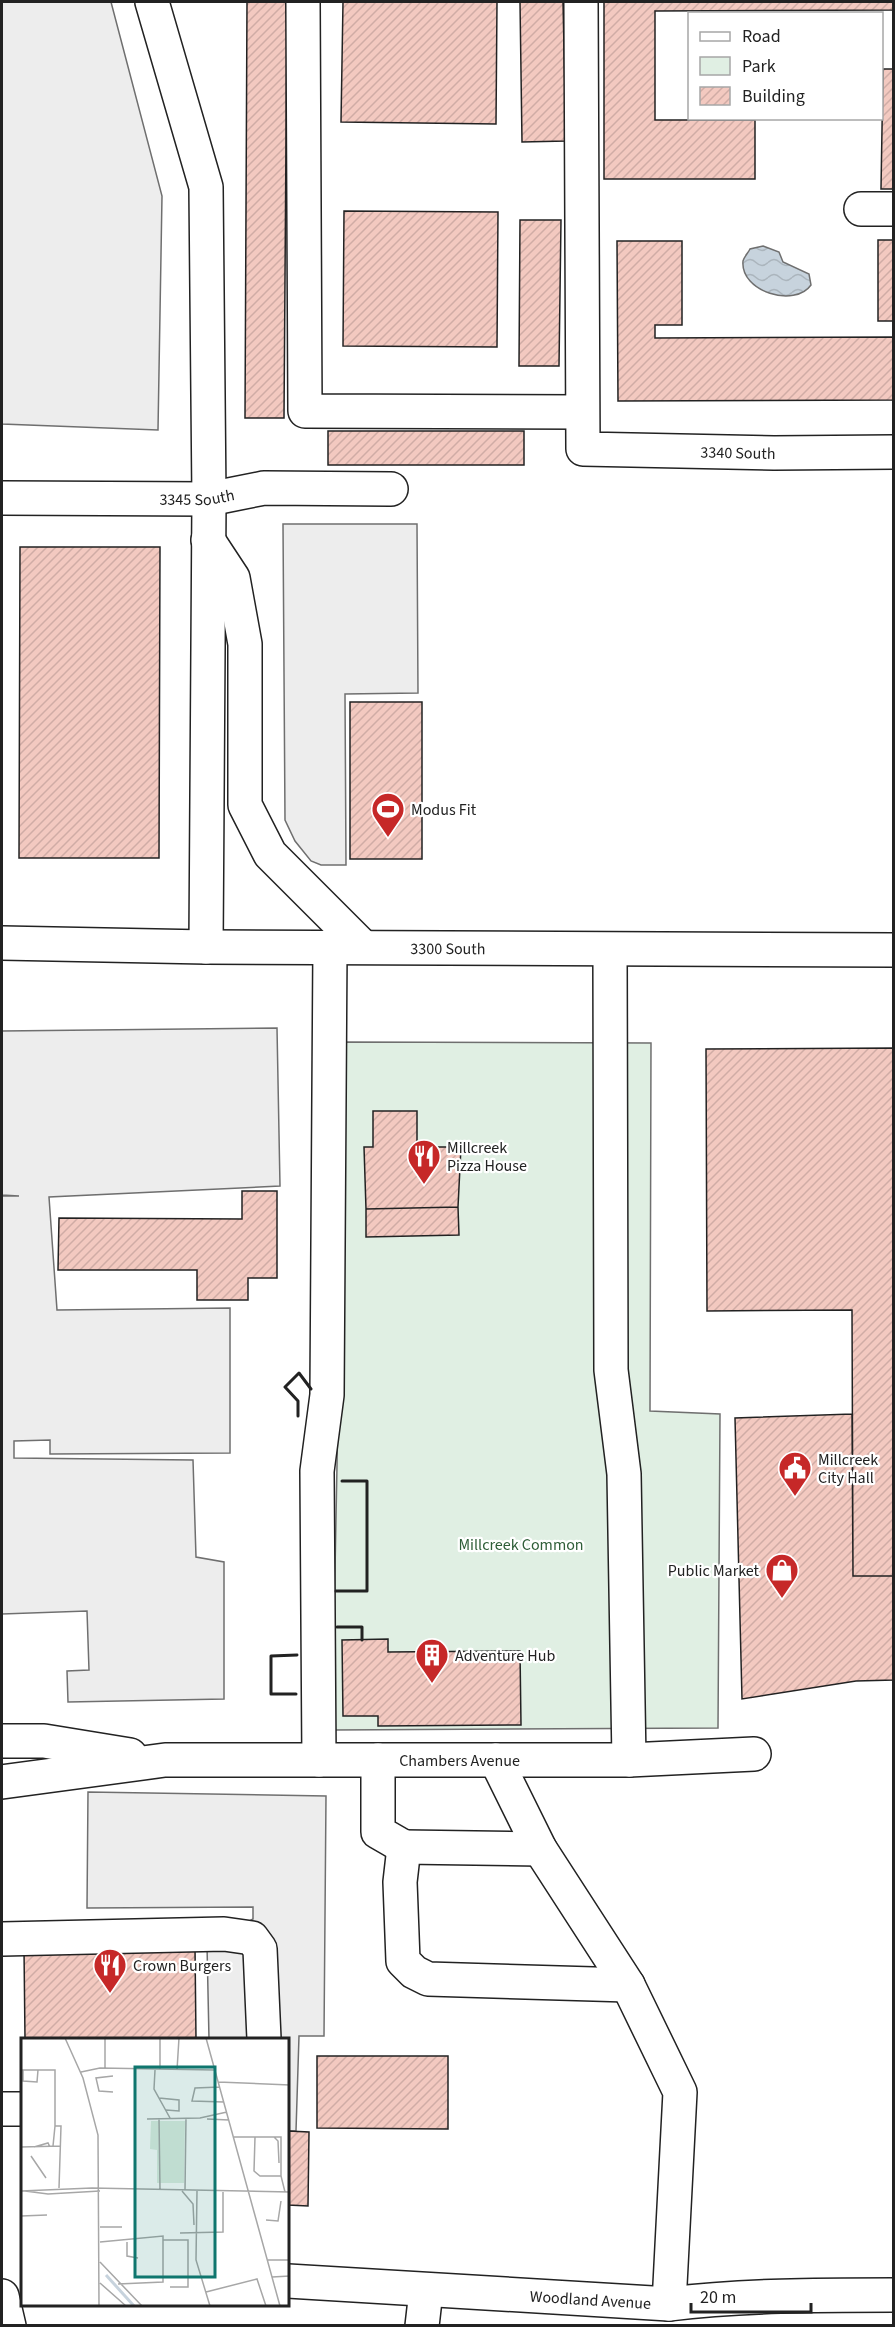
<svg xmlns="http://www.w3.org/2000/svg" width="895" height="2327" viewBox="0 0 895 2327" font-family="'Source Sans 3',sans-serif">
<defs>
<pattern id="water-waves" width="16" height="10" patternUnits="userSpaceOnUse" patternTransform="scale(1.5)"><rect width="16" height="10" fill="#c7d3dd"/><path d="M0 5q4-4 8 0t8 0" fill="none" stroke="#abb5bd"/></pattern>
<pattern id="building-hatch" width="6" height="6" patternUnits="userSpaceOnUse" patternTransform="scale(1.5)"><rect width="6" height="6" fill="#f3c9c0"/><path d="M-1 1l2-2M0 6l6-6M5 7l2-2" fill="none" stroke="#d0aca5"/></pattern>
</defs>
<rect width="100%" height="100%" fill="#fff"/>
<path fill="#e0efe3" stroke="#6f6f6f" stroke-width="1.5" d="M345,1042l306,1 -1,368 70,3 -2,314 -386,2z"/>
<path fill="#ededed" stroke="#6f6f6f" stroke-width="1.5" d="M2,2h109l51,194 -4,234 -156,-6z
M283,524h134l1,169 -73,1 1,171h-25l-10,-4 -16,-20 -10,-21z
M277,1028l3,158 -231,11 8,113 173,-2v145l-180,1v-14l-36,1v17l179,2 3,97 28,5v137l-156,3 -1,-31 22,-1 -2,-59 -85,3v-418h17l-17,-1v-164z
M88,1792l238,4 -2,240h-25l-3,95h-8v-92h-79l-2,-94 46,-26v-12l-166,1z"/>
<path fill="url(#water-waves)" stroke="#6f6f6f" stroke-width="1.5" d="M763,246l16,6 4,10 26,12 2,11c-16,23 -71,7 -68,-24 1,-4 5,-8 7,-12z"/>
<path fill="url(#building-hatch)" stroke="#222" stroke-width="1.5" d="M247,2h40l-3,416h-39z
M343,2h154l-1,122 -155,-2z
M520,2h43l3,139 -44,1z
M604,2h290v8l-239,1v109h100v59h-151z
M883,69h11v120h-13z
M344,211l154,1 -1,135 -154,-1z
M520,220h41l-2,146h-40z
M878,240h16v81h-16z
M617,241h65v84h-27v13l239,-1v63l-276,1z
M328,431h196v34h-196z
M20,547h140l-1,311h-140z
M350,702h72v157h-72z
M894,1048v528h-41l-1,-266 -145,1 -1,-262z
M373,1111h44v36h44l-3,60 -92,2 -2,-62h9z
M242,1191h35v87h-29v22h-51v-30h-139l1,-52 183,1z
M458,1207l1,28 -93,2v-28z
M852,1414l1,162h41v104l-38,1 -114,18 -7,-281z
M388,1639v13l132,-1 1,74 -143,1v-10h-35l-1,-76z
M195,1947l1,92h-171l-1,-90z
M317,2056h131v73l-131,-1z
M288,2131l21,1 -1,74 -20,-1z"/>
<g fill="none" stroke-linecap="round" stroke-linejoin="round">
<defs>
<g id="minor">
<path d="M152,2l54,185 3,312 -3,448"/>
<path d="M303,2l2,409 277,1"/>
<path id="s1" d="M581,2l2,447 191,4 120,-1"/>
<path d="M861,209h33"/>
<path id="s2" d="M2,498l207,1 55,-11 127,1"/>
<path d="M208,540l25,38 12,66v161l25,49 93,93"/>
<path d="M610,950l1,420 13,104 5,286"/>
<path d="M2,1741h42l86,14"/>
<path d="M319,1760l-2,-289 10,-76 3,-448"/>
<path d="M378,1760v72l26,15"/>
<path d="M496,1760l44,89 88,136 52,107 -11,212"/>
<path id="s3" d="M2,1782l163,-22h464l125,-6"/>
<path d="M540,1849l-136,-2 -4,35 3,79 11,11 14,7 200,6"/>
<path d="M2,1939l222,-5 28,4 8,11 4,90"/>
<path d="M2,2109h20"/>
<path id="s4" d="M288,2281l381,23c74,-9 149,-9 225,-9"/>
<path d="M422,2326l4,-35"/>
</g>
<g id="major">
<path id="s5" d="M2,943l204,4 688,3"/>
<path d="M2,2296l7,30"/>
</g>
</defs>
<use href="#minor" stroke="#222" stroke-width="36"/>
<use href="#major" stroke="#222" stroke-width="36"/>
<use href="#minor" stroke="#fff" stroke-width="33"/>
<use href="#major" stroke="#fff" stroke-width="33"/>
<path stroke="#222" stroke-width="3" d="M298,1416v-15l-13,-14 14,-14 12,16
M336,1591h31v-110h-25
M337,1627h25v13
M296,1694h-25v-38l26,-1"/>
</g>
<defs>
<symbol id="stadium-pin" viewBox="-11 -11 22 30"><path d="M0 17L-7.5 6A9.5 9.5 0 1 1 7.5 6Z" fill="#c62828" stroke="#fff"/><path d="M0-5a6.5 5 0 1 0 0 10a6.5 5 0 1 0 0-10ZM-3.5-1.8h7v3.6h-7Z" fill="#fff"/></symbol>
<symbol id="restaurant-pin" viewBox="-11 -11 22 30"><path d="M0 17L-7.5 6A9.5 9.5 0 1 1 7.5 6Z" fill="#c62828" stroke="#fff"/><path d="M-5-6h1v4h1v-4h1v4h1v-4h1v5L-1.5 .5V6h-2V.5L-5-1ZM5-6V6H3V1.5H1.5Q1.5-4 5-6Z" fill="#fff"/></symbol>
<symbol id="civic-pin" viewBox="-11 -11 22 30"><path d="M0 17L-7.5 6A9.5 9.5 0 1 1 7.5 6Z" fill="#c62828" stroke="#fff"/><path d="M-.6-6.5H3V-4.5H.6V-3L4-1V1h2V6H-6V1h2V-1L-.6-3ZM-1.2 2.5V6h2.4V2.5Z" fill="#fff"/></symbol>
<symbol id="shop-pin" viewBox="-11 -11 22 30"><path d="M0 17L-7.5 6A9.5 9.5 0 1 1 7.5 6Z" fill="#c62828" stroke="#fff"/><path d="M-5-2.5h2.3a2.7 3.5 0 0 1 5.4 0H5L5.5 6h-11ZM-1.5-2.5h3a1.5 2.3 0 0 0-3 0Z" fill="#fff"/></symbol>
<symbol id="building-pin" viewBox="-11 -11 22 30"><path d="M0 17L-7.5 6A9.5 9.5 0 1 1 7.5 6Z" fill="#c62828" stroke="#fff"/><path d="M-4-6H4V6H1V3H-1V6H-4ZM-2.5-4.3h1.7v1.8h-1.7ZM.8-4.3h1.7v1.8H.8ZM-2.5-1h1.7V.8h-1.7ZM.8-1h1.7V.8H.8Z" fill="#fff"/></symbol>
</defs>
<g fill-rule="evenodd">
<use href="#stadium-pin" x="369" y="790" width="38" height="52"/>
<use href="#restaurant-pin" x="405" y="1137" width="38" height="52"/>
<use href="#civic-pin" x="776" y="1449" width="38" height="52"/>
<use href="#shop-pin" x="763" y="1551" width="38" height="52"/>
<use href="#building-pin" x="413" y="1636" width="38" height="52"/>
<use href="#restaurant-pin" x="91" y="1946" width="38" height="52"/>
</g>
<g text-anchor="middle" stroke-width="4.5" stroke-linejoin="round" paint-order="stroke">
<g font-size="16" fill="#222" stroke="#fff">
<text dy="6" stroke="none"><textPath href="#s1" startOffset="602">3340 South</textPath></text>
<text dy="6" stroke="none"><textPath href="#s2" startOffset="195">3345 South</textPath></text>
<text dy="6" stroke="none"><textPath href="#s5" startOffset="446">3300 South</textPath></text>
<text dy="6" stroke="none"><textPath href="#s3" startOffset="459">Chambers Avenue</textPath></text>
<text dy="6" stroke="none"><textPath href="#s4" startOffset="303">Woodland Avenue</textPath></text>
</g>
<g font-size="16" fill="#222" stroke="#fff" text-anchor="start">
<text x="411" y="815">Modus Fit</text>
<text x="447" y="1153">Millcreek<tspan x="447" dy="18">Pizza House</tspan></text>
<text x="818" y="1465">Millcreek<tspan x="818" dy="18">City Hall</tspan></text>
<text x="759" y="1576" text-anchor="end">Public Market</text>
<text x="455" y="1661">Adventure Hub</text>
<text x="133" y="1971">Crown Burgers</text>
</g>
<g font-size="16" fill="#2f5e38" stroke="#fff">
<text x="521" y="1550">Millcreek Common</text>
</g>
</g>
<g transform="translate(21 2038)">
<rect width="268" height="268" fill="#fff"/>
<path d="M130,83h34l-1,62h-27v-33l-7,-1z" fill="#e0efe3"/>
<path fill="none" stroke="#c7d3dd" stroke-width="3" d="M85,237l28,31"/>
<path fill="none" stroke="#a7a7a7" stroke-width="1.5" d="M44,0l18,40 15,57 1,171M84,0v31M139,0v32M185,0l74,268M0,32h34v56h6l-2,62M2,32v11l14,1 1,-12M134,32l-1,19 16,29M156,32l2,-32M60,34l19,-4 115,2M197,44l72,3M199,49l-25,1 -3,13 32,1M92,54l-14,-1 -3,-13 17,-2M138,60l20,2v11l-13,-1M138,80l1,72M126,81l53,-1 27,-6M186,81l22,1M213,99h47v39l4,16M234,99l-1,34 6,5h21M253,99l4,4 1,22M32,108l2,-20M0,109l40,-1M13,109l14,-4 2,4M10,118l15,22M164,152l1,-72M0,153l71,-3 198,4M4,153l23,3 52,-3M161,153l11,13 1,21M176,153l-1,69 14,46M0,178l26,-1M245,182l12,1 3,-20M79,189h22M159,195l43,-1v-40M142,202h25v47h-18M79,204l63,-6v46l-45,2M106,204v14l11,2M247,222h22M79,224l42,44M251,239l18,-1M79,245l26,23M185,254l51,-13 9,27"/>
<path fill="#0f766e" fill-opacity="0.15" stroke="#0f766e" stroke-width="3" d="M114,29h80v210h-80z"/>
<rect width="268" height="268" fill="none" stroke="#222" stroke-width="3"/>
</g>
<rect width="895" height="2327" fill="none" stroke="#222222" stroke-width="6"/>
<rect x="688" y="12" width="195" height="108" fill="#ffffff" stroke="#a7a7a7" stroke-width="1.5"/>
<rect x="700" y="32" width="30" height="9" fill="#ffffff" stroke="#a7a7a7" stroke-width="1.5"/>
<text x="742" y="42" font-size="18" fill="#222222">Road</text>
<rect x="700" y="57" width="30" height="18" fill="#e0efe3" stroke="#a7a7a7" stroke-width="1.5"/>
<text x="742" y="72" font-size="18" fill="#222222">Park</text>
<rect x="700" y="87" width="30" height="18" fill="url(#building-hatch)" stroke="#a7a7a7" stroke-width="1.5"/>
<text x="742" y="102" font-size="18" fill="#222222">Building</text>
<path d="M691 2303v9h120v-9" fill="none" stroke="#222222" stroke-width="3"/>
<text x="700" y="2303" font-size="18" fill="#222222" stroke="#ffffff" stroke-width="4.5" paint-order="stroke">20 m</text>
</svg>
